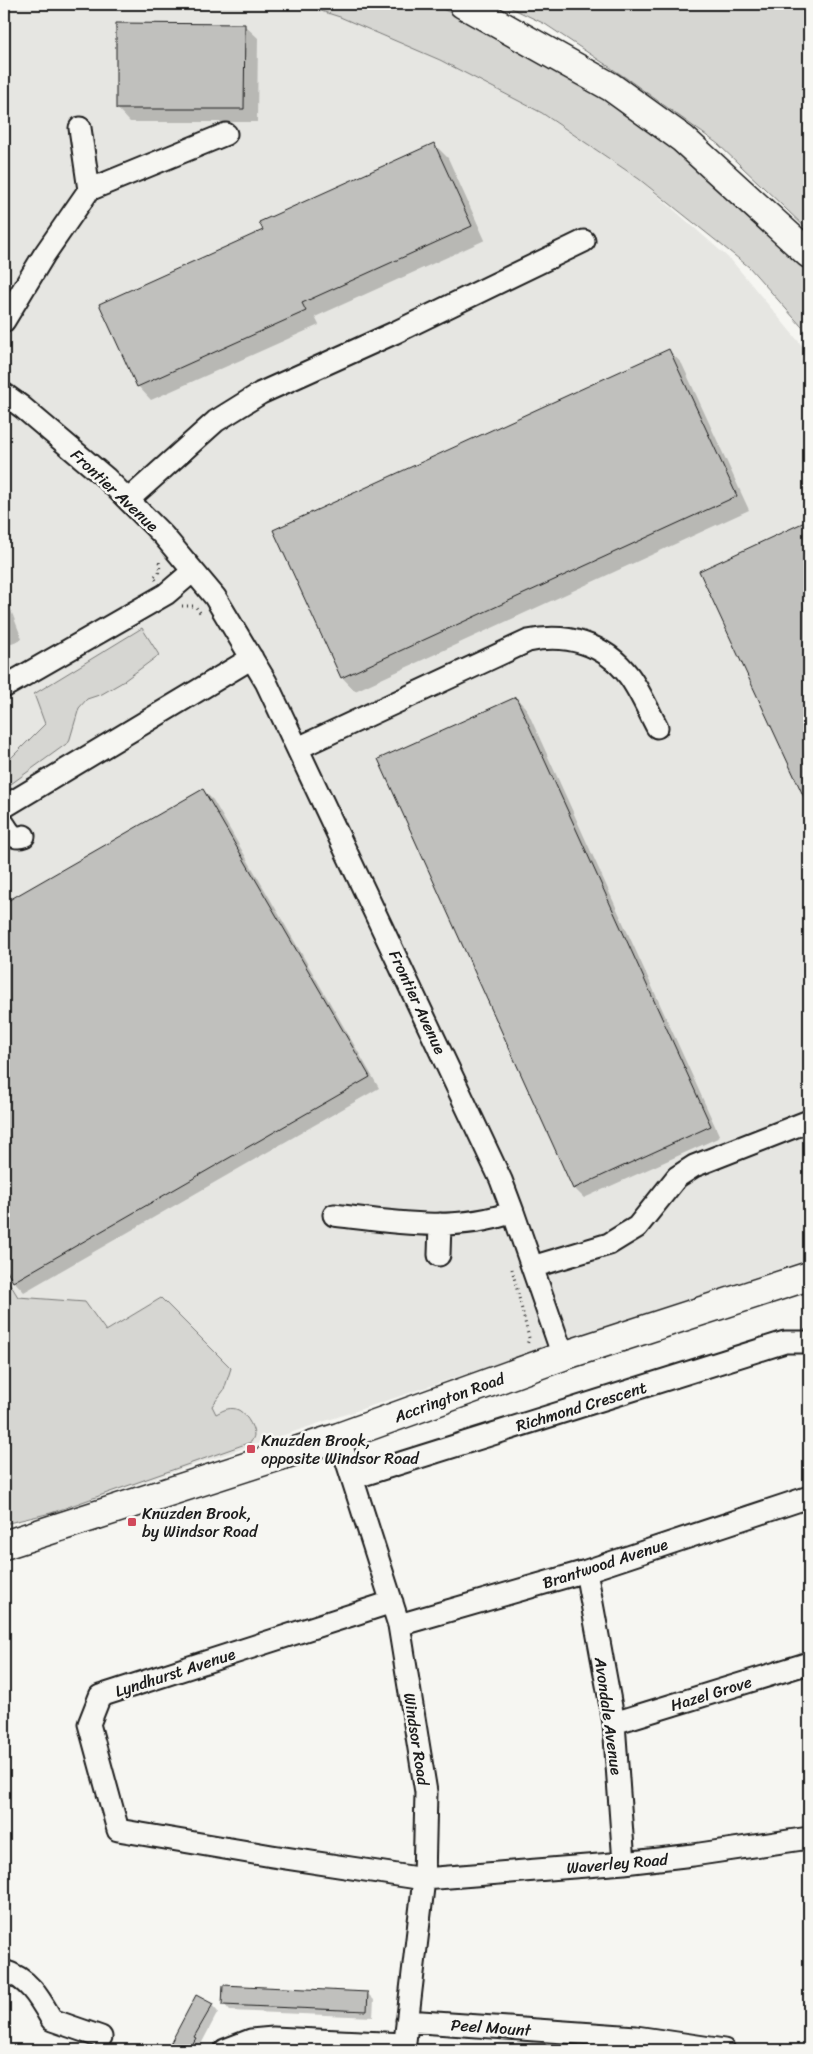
<svg xmlns="http://www.w3.org/2000/svg" width="813" height="2054" viewBox="0 0 813 2054" font-family="Sriracha,sans-serif">
<rect width="100%" height="100%" fill="#f6f6f2"/>
<filter id="ink" filterUnits="userSpaceOnUse"><feTurbulence type="fractalNoise" baseFrequency=".02" numOctaves="2"/><feDisplacementMap in="SourceGraphic" scale="10" xChannelSelector="R" yChannelSelector="G"/><feConvolveMatrix kernelMatrix="1 2 1 2 8 2 1 2 1" color-interpolation-filters="sRGB"/></filter>
<g filter="url(#ink)">
<path fill="#e6e6e2" d="M4,4h295l41,13 100,43 102,53 97,66 93,82 77,93v905l-758,254 -47,-180z"/>
<path fill="#d6d6d2" stroke="#797977" d="M299,4h133l70,33 56,30 84,57 71,55 96,90v66l-60,-68 -110,-88 -97,-66 -102,-53 -100,-43z
M503,4h306v227l-91,-87 -92,-66 -81,-54z
M142,628l17,27 -38,28 -19,11 -15,5 -8,9 -10,34 -65,47v-24l41,-41 -11,-30z
M4,1274l14,23 67,5 21,29 55,-33 70,70 -7,22 -12,16 4,8c6,-3 12,-7 20,-5 8,2 18,17 18,26 0,2 -2,5 -3,7l-200,71 -47,11z"/>
<path fill="#0003" d="M244,25l14,13 -1,84h-127l-13,-14z
M434,144l14,14 37,82 -170,77 4,8 -168,75 -13,-14 127,-155z
M669,350l13,14 67,146 -394,181 -13,-14z
M809,521v283l-108,-232z
M4,592l18,47 -18,7z
M516,698l10,10 194,429 -136,61 -10,-10z
M203,790l10,10 166,288 -355,204 -10,-11 -10,-17v-359z
M367,1993l7,7 -1,17 -143,-6 -6,-7z
M196,1997l16,8 6,7 -20,38h-30z"/>
<path fill="#c0c0bd" stroke="#1c1c1c" d="M116,23l129,1 -1,85h-128z
M434,143l38,83 -170,77 4,8 -169,76 -38,-83 164,-74 -4,-8z
M669,349l68,147 -396,182 -68,-148z
M809,520v288l-110,-237z
M516,697l195,429 -138,63 -195,-430z
M203,789l167,288 -357,205 -9,-16v-363z
M223,1985l145,7 -1,19 -145,-6z
M196,1995l17,9 -19,33 2,1 -7,12h-22z"/>
<g fill="none" stroke-linecap="round" stroke-linejoin="round">
<defs>
<path id="minor" d="M80,128l9,62
M4,321l40,-66 45,-65 137,-56
M4,394l18,13 84,71 57,57 52,62 51,85 235,498 12,32 50,144
M128,500l88,-79 45,-28 133,-60 190,-92
M4,687l162,-93 27,-23
M298,748l230,-107c38,-8 76,2 101,35 11,15 19,34 28,51
M4,807l248,-149
M4,824c5,8 9,16 20,12
M334,1215c59,7 121,18 179,-3
M439,1255l1,-31
M532,1267l77,-23 13,-8 15,-9 40,-50 17,-11 115,-45
M339,1437l60,188 27,167 -2,87 -20,171
M353,1478l432,-136h24
M586,1571l28,152 10,140
M392,1602l-292,94 -11,28 29,106 154,26 152,23 200,-16 69,-8 116,-17
M399,1625l187,-54 223,-74
M614,1723l195,-60
M4,1971c25,7 36,28 48,49l49,17
M407,2021l229,16 88,13
M225,2050l26,-10 22,-2 132,6"/>
<path id="major" d="M4,1545l335,-108 224,-81 246,-80"/>
<path id="highway" d="M463,4l148,83 72,52 126,115"/>
</defs>
<use href="#minor" stroke="#1c1c1c" stroke-width="25"/>
<use href="#major" stroke="#1c1c1c" stroke-width="31"/>
<use href="#highway" stroke="#1c1c1c" stroke-width="31"/>
<path stroke="#1c1c1c" stroke-width="3" stroke-dasharray="1 4" stroke-linecap="butt" d="M156,580l-2,-3 6,-6 -1,-10
M182,606h13l7,9
M512,1269l17,69 -2,7"/>
<use href="#minor" stroke="#f6f6f2" stroke-width="21"/>
<use href="#major" stroke="#f6f6f2" stroke-width="28"/>
<use href="#highway" stroke="#f6f6f2" stroke-width="28"/>
</g>
</g>
<g fill="#d1495b" stroke="#f6f6f2" stroke-width="2">
<rect x="246" y="1444" width="10" height="10" rx="2.5"/>
<rect x="127" y="1517" width="10" height="10" rx="2.5"/>
</g>
<g text-anchor="middle" stroke-width="5" stroke-linejoin="round" paint-order="stroke">
<g font-size="16" fill="#1c1c1c" stroke="#f6f6f2">
<text transform="translate(115 490) rotate(43)" y="6">Frontier Avenue</text>
<text transform="translate(418 1002) rotate(65)" y="6">Frontier Avenue</text>
<text transform="translate(449 1397) rotate(-20)" y="6">Accrington Road</text>
<text transform="translate(581 1406) rotate(-17)" y="6">Richmond Crescent</text>
<text transform="translate(605 1563) rotate(-18)" y="6">Brantwood Avenue</text>
<text transform="translate(175 1672) rotate(-18)" y="6">Lyndhurst Avenue</text>
<text transform="translate(711 1693) rotate(-17)" y="6">Hazel Grove</text>
<text transform="translate(609 1716) rotate(82)" y="6">Avondale Avenue</text>
<text transform="translate(417 1739) rotate(81)" y="6">Windsor Road</text>
<text transform="translate(617 1863) rotate(-5)" y="6">Waverley Road</text>
<text transform="translate(491 2027) rotate(4)" y="6">Peel Mount</text>
</g>
<g font-size="16" fill="#1c1c1c" stroke="#f6f6f2" text-anchor="start">
<text x="261" y="1446">Knuzden Brook,<tspan x="261" dy="18">opposite Windsor Road</tspan></text>
<text x="142" y="1519">Knuzden Brook,<tspan x="142" dy="18">by Windsor Road</tspan></text>
</g>
</g>
<rect width="813" height="2054" fill="none" stroke="#f6f6f2" stroke-width="20"/>
<rect x="10" y="10" width="793" height="2034" fill="none" stroke="#1c1c1c" stroke-width="2" filter="url(#ink)"/>
</svg>
